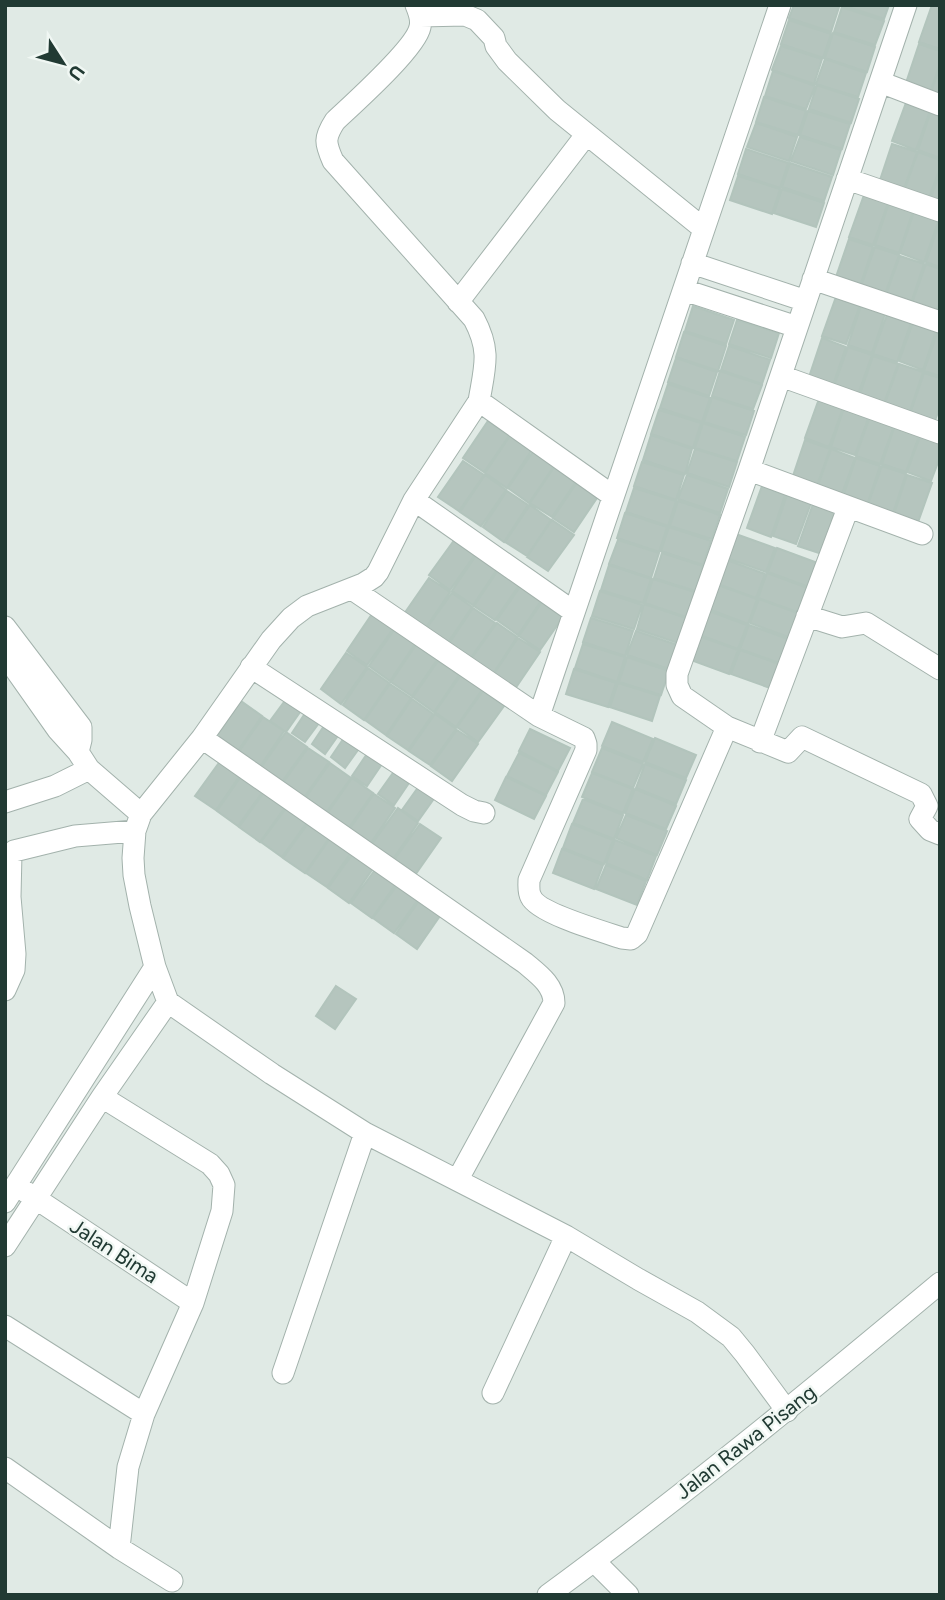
<svg xmlns="http://www.w3.org/2000/svg" width="945" height="1600" viewBox="0 0 945 1600" font-family="Figtree,sans-serif">
<rect width="100%" height="100%" fill="#e0eae5"/>
<path fill="#b5c5be" stroke="#b2c4bc" stroke-width="2" d="M794,5h39l6,2 -8,25 -42,-14z
M842,5h47l-5,14z
M932,5h8v44l-21,-7z
M842,7l42,14 -9,24 -41,-13z
M789,20l42,14 -8,24 -42,-14z
M833,33l42,14 -8,25 -42,-14z
M919,44l21,7v13l-11,31 -24,-9z
M781,46l41,13 -8,25 -42,-14z
M825,59l41,14 -8,24 -42,-13z
M940,67v31l-10,-3z
M773,71l42,15 -9,23 -41,-13z
M817,85l42,14 -8,24 -42,-14z
M764,97l42,14 -8,24 -42,-13z
M907,100l24,8 -15,42 -24,-9z
M932,108l8,3v47l-22,-8z
M808,111l42,13 -8,25 -42,-14z
M756,123l41,14 -8,24 -42,-14z
M800,137l41,13 -8,25 -42,-14z
M892,144l25,8 -15,42 -24,-8z
M746,149l42,14 -8,25 -42,-14z
M918,152l22,8v8l-13,35 -24,-9z
M790,163l42,14 -8,24 -42,-14z
M940,172v35l-11,-4z
M738,176l42,13 -8,25 -42,-14z
M782,189l42,14 -8,24 -42,-14z
M864,195l24,8 -15,42 -24,-8z
M889,203l24,8 -14,42 -24,-8z
M914,212l25,8 -15,42 -24,-9z
M940,221v46l-14,-5z
M849,239l24,8 -14,42 -24,-9z
M875,247l24,8 -15,42 -24,-8z
M900,256l24,8 -14,42 -25,-9z
M926,264l14,5v33l-5,13 -24,-9z
M837,294l24,8 -15,42 -24,-8z
M862,303l24,8 -14,42 -24,-8z
M693,306l41,14 -8,24 -41,-13z
M888,312l24,8 -15,42 -24,-8z
M737,320l42,13 -8,25 -42,-14z
M914,320l23,8 -14,42 -24,-9z
M939,328l1,1v47l-16,-5z
M684,332l42,14 -8,25 -42,-14z
M822,338l24,9 -14,41 -24,-8z
M729,346l41,14 -8,24 -41,-14z
M848,347l24,8 -15,42 -24,-8z
M873,356l25,8 -15,42 -24,-9z
M676,358l41,14 -8,24 -41,-14z
M899,364l24,8 -14,42 -25,-8z
M720,371l42,14 -9,24 -41,-13z
M924,373l16,5v29l-6,16 -24,-9z
M668,384l42,14 -8,24 -42,-14z
M820,396l24,9 -15,42 -24,-9z
M712,397l42,14 -8,24 -42,-13z
M845,405l25,8 -15,42 -24,-8z
M659,410l42,13 -8,25 -42,-14z
M871,414l24,9 -15,41 -24,-8z
M488,421l21,15 -25,36 -21,-14z
M896,422l25,8 -15,42 -24,-8z
M703,423l42,14 -8,24 -42,-13z
M922,431l18,6v20l-9,24 -24,-9z
M651,435l41,14 -7,25 -42,-14z
M510,436l21,15 -24,37 -22,-15z
M805,440l25,9 -15,42 -24,-9z
M695,449l42,13 -8,25 -42,-14z
M831,449l24,9 -15,41 -24,-8z
M533,452l21,14 -25,37 -21,-15z
M856,458l24,8 -14,42 -24,-8z
M463,461l21,14 -25,36 -21,-14z
M642,462l42,13 -8,25 -42,-14z
M555,466l22,14 -25,37 -22,-14z
M882,466l24,8 -14,42 -25,-9z
M485,475l21,15 -25,36 -21,-14z
M687,475l41,14 -8,24 -42,-14z
M907,475l25,8 -15,42 -24,-8z
M578,481l21,14 -25,37 -21,-14z
M762,486l23,9 -14,42 -24,-9z
M634,488l42,13 -8,25 -42,-14z
M507,491l21,14 -24,37 -21,-15z
M787,495l24,8 -15,41 -23,-8z
M678,501l42,14 -8,24 -42,-13z
M813,504l24,8 -15,42 -24,-8z
M530,505l21,15 -24,36 -22,-14z
M625,513l42,14 -8,25 -42,-14z
M552,520l22,15 -26,36 -21,-14z
M669,527l42,14 -8,24 -42,-14z
M733,533l42,15 -9,24 -42,-15z
M455,539l21,14 -26,37 -21,-15z
M618,540l41,13 -8,25 -42,-14z
M777,548l41,15 -9,24 -41,-15z
M662,553l41,13 -8,25 -41,-13z
M477,554l21,14 -25,37 -21,-14z
M724,559l41,15 -9,24 -41,-15z
M609,565l42,14 -8,24 -42,-13z
M499,569l21,15 -25,36 -21,-14z
M767,573l41,15 -8,25 -42,-15z
M429,578l21,14 -25,37 -21,-15z
M653,579l42,13 -9,25 -41,-14z
M522,584l21,14 -25,37 -21,-15z
M715,584l42,15 -9,25 -42,-16z
M600,591l42,14 -8,24 -42,-13z
M452,593l20,14 -25,37 -21,-15z
M544,599l21,15 -25,36 -21,-14z
M759,599l41,15 -9,24 -41,-15z
M644,604l42,14 -8,25 -41,-14z
M473,608l22,15 -25,36 -22,-14z
M706,610l41,15 -9,24 -41,-15z
M372,614l21,15 -26,36 -20,-14z
M591,618l42,13 -8,25 -42,-14z
M497,623l20,14 -24,37 -22,-15z
M749,625l42,15 -9,24 -42,-15z
M394,630l21,14 -25,37 -21,-15z
M636,631l41,14 -8,24 -42,-14z
M696,635l42,15 -9,24 -41,-15z
M518,638l22,14 -25,37 -22,-14z
M583,644l42,13 -8,25 -42,-14z
M416,645l21,15 -25,36 -21,-14z
M740,650l42,15 -9,24 -42,-15z
M346,653l21,14 -26,37 -20,-15z
M627,657l42,14 -8,24 -42,-13z
M438,661l21,14 -25,37 -21,-15z
M368,668l21,15 -25,37 -21,-15z
M574,669l42,14 -8,24 -42,-13z
M461,675l21,15 -26,37 -21,-15z
M618,683l42,13 -8,25 -42,-14z
M390,684l21,14 -25,37 -21,-15z
M483,691l21,15 -26,36 -21,-15z
M290,694l15,11 -19,27 -16,-11z
M412,699l21,15 -25,36 -21,-14z
M241,701l21,15 -25,36 -21,-15z
M308,709l14,10 -17,23 -13,-9z
M435,714l21,15 -26,36 -21,-14z
M263,717l21,14 -25,37 -21,-15z
M328,720l14,10 -17,24 -13,-10z
M612,722l41,17 -10,23 -41,-16z
M530,729l40,19 -12,23 -39,-20z
M457,730l21,14 -26,37 -21,-15z
M286,732l21,15 -26,36 -21,-14z
M348,732l15,11 -18,25 -14,-11z
M655,738l41,17 -10,23 -41,-16z
M308,748l21,14 -26,37 -21,-15z
M602,748l41,16 -10,24 -41,-16z
M369,751l15,10 -17,25 -15,-10z
M519,753l39,19 -12,23 -39,-19z
M221,760l20,14 -25,36 -21,-14z
M330,763l21,15 -26,36 -21,-14z
M645,764l41,16 -10,24 -40,-16z
M398,766l15,11 -19,28 -16,-11z
M592,773l41,16 -10,24 -41,-16z
M242,775l22,15 -26,36 -21,-15z
M506,777l40,19 -12,23 -39,-19z
M352,778l21,15 -25,36 -21,-15z
M422,782l16,11 -20,28 -16,-11z
M635,789l41,17 -10,23 -41,-16z
M265,791l21,15 -26,36 -21,-15z
M374,794l21,14 -25,36 -21,-14z
M583,799l40,16 -9,24 -41,-16z
M287,807l21,14 -26,36 -21,-15z
M398,808l20,15 -25,36 -21,-15z
M626,815l41,16 -10,24 -41,-17z
M309,822l21,15 -25,36 -22,-15z
M420,824l21,14 -26,37 -21,-15z
M572,824l41,16 -9,24 -41,-16z
M331,837l21,14 -25,36 -21,-14z
M615,840l41,16 -9,24 -41,-17z
M562,849l41,16 -9,24 -41,-16z
M354,852l20,15 -25,36 -21,-15z
M606,865l40,16 -9,24 -41,-16z
M377,867l21,14 -26,37 -21,-15z
M399,883l21,14 -26,36 -21,-15z
M421,898l21,15 -25,36 -21,-15z
M336,986l20,13 -21,30 -19,-13z"/>
<g fill="none" stroke-linecap="round" stroke-linejoin="round">
<defs>
<path id="minor" d="M416,5c3,7 6,14 4,22 -4,21 -67,77 -85,94 -11,17 -10,22 -2,40l141,158c17,32 11,47 5,82
M906,5l-157,465 -72,204v11l5,11 45,31 61,25 14,-15 119,57 6,12 -7,13 10,11 10,4
M420,16l45,-1 12,5 17,18 2,8 11,15 50,49 147,119
M880,82l60,23
M847,179l93,32
M692,263l114,38
M813,279l127,43
M684,290l113,37
M458,302l128,-167
M781,376l159,57
M749,470l173,64
M613,496l-134,-95 -65,99 -36,72 -4,5 -11,7 -56,22 -16,12 -20,22 -69,98 -61,76 -6,17 -2,27 1,17 6,31 15,61 13,35 104,72 93,59 201,103 72,43 59,33 34,25 14,17 42,57
M414,500l160,112
M352,589l187,127 45,22 2,6v6l-57,130c0,5 -1,12 2,17 7,16 73,35 91,41l9,1 6,-5 90,-207
M807,616l35,11 24,-4 74,46
M5,627l76,100v13l-3,12
M5,655l53,75 20,22 11,17 52,45
M251,667l211,138 12,6 10,2
M539,716l241,-711
M202,738l323,225c13,11 29,22 29,40l-96,176
M760,742l88,-234
M5,802l50,-16 34,-17
M5,990l9,-20 1,-16 -5,-57 1,-44 3,-2 61,-15 60,-5
M102,1097l108,67 9,10 5,11 -2,26 -29,92 -49,111 -16,53 -9,81
M26,1192l167,111
M5,1202l150,-235
M5,1246l97,-149 66,-95
M5,1326l139,88
M283,1373l82,-240
M493,1393l73,-157
M5,1468l114,80 53,33
M594,1561l34,34"/>
<path id="tertiary" d="M548,1595c135,-99 264,-205 392,-312"/>
</defs>
<use href="#minor" stroke="#a3b2ac" stroke-width="23"/>
<use href="#tertiary" stroke="#a3b2ac" stroke-width="23"/>
<use href="#minor" stroke="#fff" stroke-width="21"/>
<use href="#tertiary" stroke="#fff" stroke-width="21"/>
</g>
<g text-anchor="middle" stroke-width="5" stroke-linejoin="round" paint-order="stroke">
<g font-size="21" fill="#213a33" stroke="#f0f7f3">
<text transform="translate(114 1251) rotate(33)" y="7">Jalan Bima</text>
<text transform="translate(746 1442) rotate(-38)" y="7">Jalan Rawa Pisang</text>
</g>
</g>
<rect width="945" height="1600" fill="none" stroke="#213a33" stroke-width="14"/>
<g transform="translate(63 63) rotate(126)" stroke="#f0f7f3" stroke-width="5" paint-order="stroke">
<path d="M0-5L12 26L0 18L-12 26Z" fill="#213a33"/>
<text y="-10" font-size="19" font-weight="bold" text-anchor="middle" fill="#213a33">U</text>
</g>
</svg>
